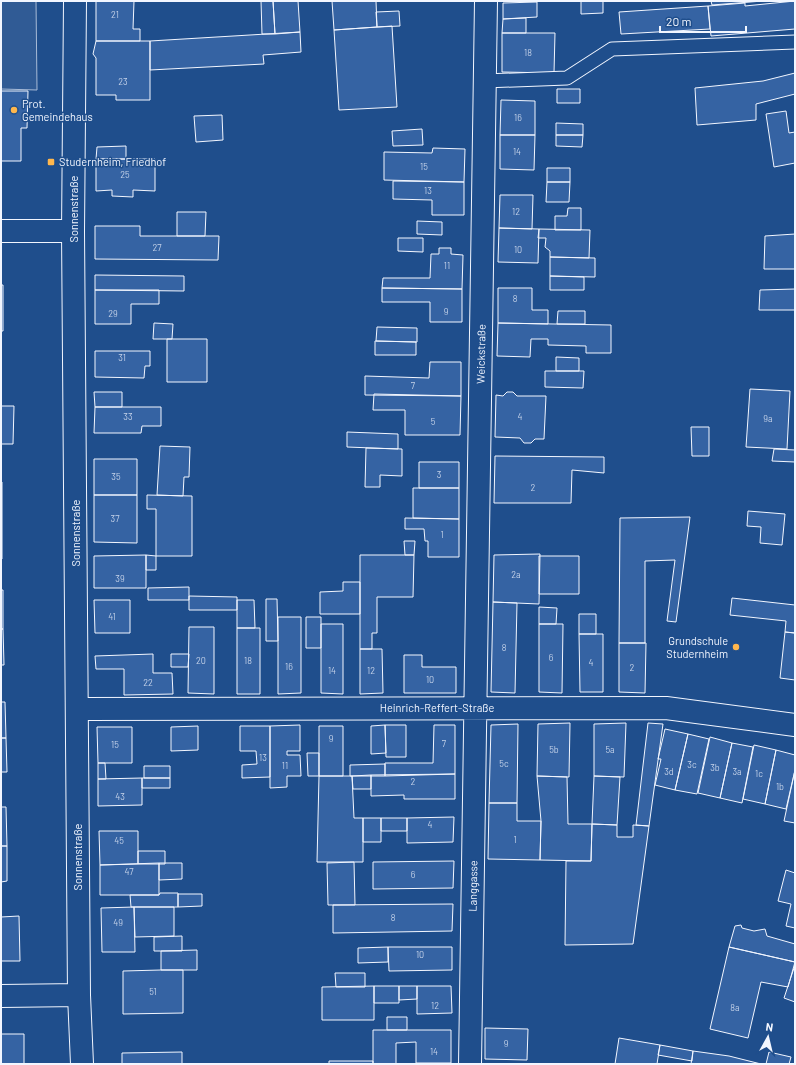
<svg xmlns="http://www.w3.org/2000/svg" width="796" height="1065" viewBox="0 0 796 1065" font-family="Barlow,sans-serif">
<rect width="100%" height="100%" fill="#1f4e8c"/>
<path fill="#305b95" stroke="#a8bbd7" d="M1,1h35l1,89 -36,-1z"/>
<path fill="#3563a3" stroke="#f2f6ff" d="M96,1h38l-1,28h7v12h-44z
M261,1h12l2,33h-13z
M273,1h25l2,31 -25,2z
M332,1h44l1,26 -43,3z
M581,1h22v12l-22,1z
M711,1h52l-51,4z
M795,1v28l-84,7 -3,-30 37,-3v3z
M537,2v15l-34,2v-16z
M708,6l2,23 -89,5 -2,-22z
M399,11l1,15 -23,1 -1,-15z
M526,18v15h-24l1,-14z
M392,26l5,81 -58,3 -5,-80z
M300,32l1,20 -38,3 1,9 -114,6v-29z
M502,33h53l-1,40 -52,-1z
M96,41h54v59h-34v-5h-20v-37l-3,-4z
M795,73v21l-39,10v16l-59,5 -2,-37 68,-7z
M557,89h23v14h-23z
M1,91h27l-1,37h-6v33h-20z
M501,100l34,1v34h-35z
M786,111l3,22 6,-1v31l-21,4 -8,-53z
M222,115l1,25 -27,2 -2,-26z
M556,123l27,1v11h-27z
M422,129l1,16 -30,1 -1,-15z
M500,135h35l-1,35 -34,-1z
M556,135h27l-1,12 -26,-1z
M126,146v13h-30l1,-12z
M433,148l32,1 -1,33 -80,-2v-28l48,1z
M96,159h59v32l-22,-1v7l-21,-1v-6l-16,1z
M547,168h23v14h-23z
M393,181l71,1v33h-32v-15l-39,-1z
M547,182h23l-1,20h-23z
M500,195h33l-1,34 -33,-1z
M568,208h13v22h-26v-14h12z
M177,212h29l-1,24h-28z
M417,221l25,1v13l-25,-1z
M95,226h45v10h79l-1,24 -123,-1z
M499,228l40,1 -1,34 -40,-1z
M539,229l51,1 -1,28 -39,-1v-6l-5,-4 1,-9h-8z
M795,234v35h-31l1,-33z
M398,238h25v14l-25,-1z
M439,248h12v6l12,1 -1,34 -80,-1 1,-10h47l1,-24h8z
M550,257l45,1v19l-45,-1z
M95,275l89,1v15l-89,-1z
M550,276l34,1v13h-34z
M1,285h2v46h-2z
M382,288l80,1v33h-32v-20h-48z
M498,288h34v22h16v14l-50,-1z
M795,289v21h-36l1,-20z
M95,290h64v14h-28v20h-36z
M558,311h27v13h-28z
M154,323l19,1 -1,15h-19z
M498,323l113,2v28h-25v-7l-38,-1v-6h-17l-1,18 -33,-1z
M377,327l40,1v14l-41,-1z
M167,339h40v43h-40z
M375,341l41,1v13h-41z
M95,351h55v15h-5l-1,12 -49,-1z
M556,357l23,1v13h-23z
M430,362h31v34l-96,-1v-19l64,2z
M545,371h39l-1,17 -38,-1z
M750,389l40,2 -3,58 -41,-2z
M94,392h28v15h-27z
M507,392h6l4,4h29l-2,43h-9l-4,4h-7l-4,-5 -25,-1 1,-42 7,1z
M374,394l87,2 -1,39h-55v-25h-32z
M1,406h13l-1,38h-12z
M95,407h66v19h-19l-1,7h-47z
M691,427h18v29h-17z
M347,432l51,2v15l-51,-2z
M160,446l30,1 -1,30h-5l-1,19 -26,-1z
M366,448l36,1v27l-22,-1v12h-15z
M774,449l21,1v12l-23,-1z
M495,456l109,1v16l-32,-3 -1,33h-77z
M94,459h43v36h-43z
M419,462h40v26h-40z
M1,482h1v38h-1z
M413,488h46v31l-46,-1z
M94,495h43v48l-43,-1z
M147,495l45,1v60h-36v-47h-9z
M748,511l37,3 -3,31 -22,-2 1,-16 -14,-1z
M690,517l-14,105 -9,-1 8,-61 -30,1v82h-26l1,-125z
M405,518l54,1v38h-31v-16h-3l-1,-12h-19z
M1,520h1v39h-1z
M404,541h11l-1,14h-9z
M540,554l-1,50 -46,-2 1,-47z
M146,555l10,1v14h-10z
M146,555v33h-52v-32z
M360,555h54l-1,42h-36v36h-5v16h-12z
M539,556h40v38h-40z
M343,582h17v32h-40v-22l23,-1z
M189,587v13h-41v-12z
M1,590h2v39h-2z
M189,596l48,1v13h-48z
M732,598l63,7v28l-10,-1 1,-11 -56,-6z
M266,599h11l1,42h-12z
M94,600h36v33h-35z
M237,600h17l1,28h-18z
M493,602l24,1 -2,90 -24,-1z
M539,607l18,1 -1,16h-17z
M579,614h17v20h-17z
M278,617h23v76l-23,1z
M306,617h15v31h-15z
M321,624h22v70l-22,-1z
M539,624h24l-1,69 -23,-1z
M189,627h25v67l-26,-1z
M237,628h23v66h-23z
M1,629h2l1,36h-3z
M785,632l10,1v47l-15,-2z
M579,634h24v58h-23z
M619,643h27l-1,50 -26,-1z
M360,649h22l1,44 -23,1z
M153,654v19h19l1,21 -49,1v-26h-28l-1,-13z
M171,654h18l-1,13h-17z
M404,655h18v12h34v26h-52z
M1,702h4l1,36h-5z
M570,723l-1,54 -32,-1 1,-52z
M626,723l-2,54 -30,-1v-52z
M648,723l15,1 -14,102 -13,-1z
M518,724l-1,79h-28l2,-78z
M300,725v26h-13v4h13l1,21h-14v11l-17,1v-62z
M385,725l1,28 -15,1v-28z
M385,725h21v32h-20z
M434,725h21v49l-70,2v-13h48z
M198,726v24l-27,1v-24z
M240,726h30v51l-28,1v-13l15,-1 -1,-13h-16z
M319,726h24v50h-24z
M97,727h35v36h-34z
M665,729l23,5 -13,56 -20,-5 6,-26h-3z
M688,734l21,5 -12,55 -22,-4z
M710,737l22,6 -12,55 -22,-5z
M1,738h5l1,34h-6z
M732,743l21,4 -11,56 -22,-5z
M754,745l22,5 -11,54 -22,-5z
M776,750l19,5v15l-9,39 -21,-5z
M307,753h12v23h-11z
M98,763h7l1,16h-8z
M385,764v12h-35v-11z
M144,766h26v12h-26z
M795,770v53l-11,-2z
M455,774v25h-51v-4l-33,1v-21z
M371,775v14h-18l-1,-13z
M319,776h33l2,42h9v44h-46z
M537,776l30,1 1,47h24l-1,37 -51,-1 1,-39z
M594,776l26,1 -3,48 -25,-1z
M142,778h28v10h-28z
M142,778v27l-44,1v-27z
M489,803h28v18h24l-1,39 -52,-1z
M1,807h5l1,39h-6z
M454,817l-1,25 -46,1v-25z
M363,818h18v24h-18z
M381,818h26v13h-26z
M592,824l25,1v12h16v-12l16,1 -16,118 -68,1 1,-84h25z
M99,831h39v33l-38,1z
M1,846h6v35l-6,1z
M138,851h27v13h-27z
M454,861l-1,27 -80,1v-27z
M354,862l1,43h-27l-1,-42z
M159,863h23v16l-23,1z
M159,863v32h-59v-30z
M786,870l9,3v55l-9,-2 5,-22 -13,-3z
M160,893h18v14h-47l-1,-12h29z
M178,894h24v12l-24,1z
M453,904l-1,27 -119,2v-28z
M134,907h40v29l-39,1z
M134,907l1,45h-33l-1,-44z
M19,916l1,45h-19v-44z
M741,925l1,3 12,3 11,-2 2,7 28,8v18l-66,-15 6,-21z
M182,936v15h-28v-14z
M388,947v15l-30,1v-15z
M388,947h64v23l-63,1z
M729,947l66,15 -7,25 -27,-5 -13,56 -38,-9z
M197,950v20h-36v-19z
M795,965v37l-11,-4z
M161,970h22v43l-60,1v-43z
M335,973h30v14h-29z
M374,986h25v17h-25z
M374,986v34h-52v-33z
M399,986h18v13l-18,1z
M417,986h34l1,27 -35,1z
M387,1017h20v13h-20z
M485,1028l43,1 -1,31 -42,-1z
M373,1030h78v33h-35v-21l-20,1v21h-23z
M1,1034h23v30h-23z
M619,1038l41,7 -3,19h-42z
M660,1045l33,6 -1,10 -34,-6z
M693,1051l36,5 32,8h-70z
M182,1052v12h-60v-11z
M769,1052l22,5 -2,7h-23z
M329,1061h44v3h-44z"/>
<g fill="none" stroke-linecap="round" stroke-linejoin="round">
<defs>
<path id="service" d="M484,81l83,-3 45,-29 183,-7"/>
<path id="minor" d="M75,1l-2,230 6,764 3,69
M1,231h72
M77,709l589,-1 129,17
M1,996l78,-1
M470,1064l16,-1063"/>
</defs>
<use href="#service" stroke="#f2f6ff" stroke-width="15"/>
<use href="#minor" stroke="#f2f6ff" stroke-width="24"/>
<use href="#service" stroke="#1f4e8c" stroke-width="13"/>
<use href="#minor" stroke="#1f4e8c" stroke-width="22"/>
</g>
<g fill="#ffb74d" stroke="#1f4e8c" stroke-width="1.5">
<circle cx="14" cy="110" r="4"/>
<rect x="47" y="158" width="8" height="8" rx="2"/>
<circle cx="736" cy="647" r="4"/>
</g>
<g text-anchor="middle" stroke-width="3" stroke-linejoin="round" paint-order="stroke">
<g font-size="9" fill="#c3d1e8">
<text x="115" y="18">21</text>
<text x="528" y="56">18</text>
<text x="123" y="85">23</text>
<text x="518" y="121">16</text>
<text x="517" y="155">14</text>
<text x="424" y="170">15</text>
<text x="125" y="178">25</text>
<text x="428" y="194">13</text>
<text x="516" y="215">12</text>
<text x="157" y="251">27</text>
<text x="518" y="253">10</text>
<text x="447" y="269">11</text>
<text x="515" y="302">8</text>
<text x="446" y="315">9</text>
<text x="113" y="317">29</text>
<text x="122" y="361">31</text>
<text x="413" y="389">7</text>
<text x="128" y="420">33</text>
<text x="520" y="420">4</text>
<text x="768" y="422">9a</text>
<text x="433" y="425">5</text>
<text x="439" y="478">3</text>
<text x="116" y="480">35</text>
<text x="533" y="491">2</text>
<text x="115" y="522">37</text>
<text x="442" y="538">1</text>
<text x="516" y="578">2a</text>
<text x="120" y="582">39</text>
<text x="112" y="620">41</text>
<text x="504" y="651">8</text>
<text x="551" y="661">6</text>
<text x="201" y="664">20</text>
<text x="248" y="664">18</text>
<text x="591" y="666">4</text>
<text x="289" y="670">16</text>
<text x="632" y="671">2</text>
<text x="332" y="674">14</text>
<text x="371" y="674">12</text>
<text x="430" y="683">10</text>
<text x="148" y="686">22</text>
<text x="331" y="742">9</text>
<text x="444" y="747">7</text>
<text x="115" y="748">15</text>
<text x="554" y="753">5b</text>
<text x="610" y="753">5a</text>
<text x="263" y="761">13</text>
<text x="504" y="767">5c</text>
<text x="692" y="768">3c</text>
<text x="285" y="769">11</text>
<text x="715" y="771">3b</text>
<text x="669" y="775">3d</text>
<text x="737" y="775">3a</text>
<text x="759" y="777">1c</text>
<text x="413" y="785">2</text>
<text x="780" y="790">1b</text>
<text x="120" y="800">43</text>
<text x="430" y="828">4</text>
<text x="515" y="843">1</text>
<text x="119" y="844">45</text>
<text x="129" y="875">47</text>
<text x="413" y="878">6</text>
<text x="393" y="921">8</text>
<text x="118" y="926">49</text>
<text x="420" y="958">10</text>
<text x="153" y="995">51</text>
<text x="435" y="1009">12</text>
<text x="735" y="1011">8a</text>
<text x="506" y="1047">9</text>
<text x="434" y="1055">14</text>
</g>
<g font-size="11" fill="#f2f6ff" stroke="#1f4e8c" text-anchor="start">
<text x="22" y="108">Prot.<tspan x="22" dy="13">Gemeindehaus</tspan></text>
<text x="59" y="166">Studernheim, Friedhof</text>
<text x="728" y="645" text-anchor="end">Grundschule<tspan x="728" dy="13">Studernheim</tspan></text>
</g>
<g font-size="11" fill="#f2f6ff" stroke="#1f4e8c">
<text transform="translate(74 209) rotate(-90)" y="4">Sonnenstraße</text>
<text transform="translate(481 354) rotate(-89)" y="4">Weickstraße</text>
<text transform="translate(76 533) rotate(-90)" y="4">Sonnenstraße</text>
<text x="437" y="712">Heinrich-Reffert-Straße</text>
<text transform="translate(78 857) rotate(-90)" y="4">Sonnenstraße</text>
<text transform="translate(473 886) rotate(-89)" y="4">Langgasse</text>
</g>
</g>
<rect width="796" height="1065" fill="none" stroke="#f2f6ff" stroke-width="4"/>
<g transform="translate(768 1037) rotate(8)" stroke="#1f4e8c" stroke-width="3" paint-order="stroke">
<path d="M0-3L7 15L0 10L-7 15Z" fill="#f2f6ff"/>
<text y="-6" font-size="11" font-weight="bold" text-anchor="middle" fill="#f2f6ff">N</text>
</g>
<path d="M660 26v6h86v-6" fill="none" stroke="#f2f6ff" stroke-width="2"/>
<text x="666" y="26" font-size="12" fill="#f2f6ff" stroke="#1f4e8c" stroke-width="3" paint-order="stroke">20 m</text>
</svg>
